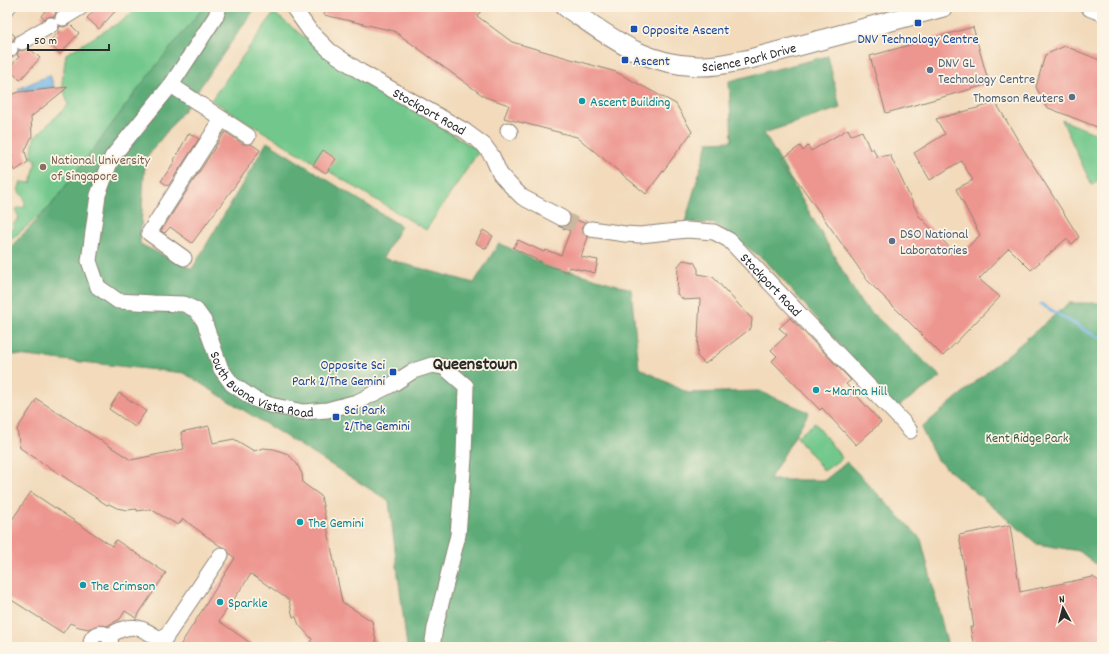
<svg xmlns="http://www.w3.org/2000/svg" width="1109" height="654" viewBox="0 0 1109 654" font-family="Dekko,sans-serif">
<rect width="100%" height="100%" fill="#fcf5e5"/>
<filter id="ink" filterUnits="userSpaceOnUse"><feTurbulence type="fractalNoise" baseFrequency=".025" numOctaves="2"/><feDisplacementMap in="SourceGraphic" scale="8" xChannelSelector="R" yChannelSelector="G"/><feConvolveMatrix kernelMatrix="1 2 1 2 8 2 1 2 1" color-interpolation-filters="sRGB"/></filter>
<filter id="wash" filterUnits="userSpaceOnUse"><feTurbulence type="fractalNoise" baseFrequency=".012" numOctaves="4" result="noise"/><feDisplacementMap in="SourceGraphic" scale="16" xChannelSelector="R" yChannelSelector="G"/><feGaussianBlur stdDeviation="0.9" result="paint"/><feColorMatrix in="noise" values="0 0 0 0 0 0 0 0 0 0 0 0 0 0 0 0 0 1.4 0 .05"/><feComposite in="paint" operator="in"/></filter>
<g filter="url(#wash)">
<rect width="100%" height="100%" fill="#f2dabb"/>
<path fill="#72c88c" stroke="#4e7a5c" d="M137,7h67l-65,82 -89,118 -43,36v-10l6,-5 -1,-2 7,-9 -4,-7 3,-2 7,-1 -1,-10c-8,-7 -6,-6 -3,-15l10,1 5,-23 -5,-3 3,-19 34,-33 -6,-22 4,-29 59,-35z
M274,13l55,44 150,94 -53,79 -215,-130z
M1062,120l40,16v40l-10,10z
M815,423l27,35 -18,13 -27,-34z"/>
<path fill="#5dac78" stroke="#446c52" d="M204,7h52l-72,103 -39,49 -5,85 52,25 75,-127 134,84 -18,32 91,25 25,-40 37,18 95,28 8,79 49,25 71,-2 50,21 -40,68h56l22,-18 74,77 27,108h-541l-18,-146 -205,-128 -177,-19v-104l43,-43 100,-134z
M828,56l12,52 -76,25 97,170 80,74 -45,31 -130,-147 -51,-37 -30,-2 23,-80 24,-1 -3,-60z
M1069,303h33v266l-23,-18 -42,-7 -100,-84 -16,-32z"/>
<path fill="#70b6e7" stroke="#4e7089" d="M50,75l4,12 -35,4 -1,-2z"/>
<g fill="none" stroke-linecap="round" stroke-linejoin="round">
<path stroke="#70b6e7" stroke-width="3" d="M1041,304l45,27 16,8"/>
</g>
<g id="blocks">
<path fill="#ed958f" d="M49,7l7,5 -2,5 -3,-1 -7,3 -3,-3z
M97,7h22l-20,22 -12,-11z
M326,7h158l-7,9 35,26 104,30 60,32 16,28 -46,62 -69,-57 -73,-19 5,-13 -24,-8 -91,-66 -70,-16z
M70,24l9,9 -19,21 -12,-11 11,-11 -1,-1 2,-5 4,1z
M973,27l16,57 -103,29 -16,-57z
M7,29l8,7 -2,5h-6z
M1065,46l37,15v68l-56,-22 -10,-20 9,-32z
M29,48l11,10 -20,22 -12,-11 11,-12 -2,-2 2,-5 3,1z
M68,87l-37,30 1,19 -7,15 3,11 -13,9 -8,-10 6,-5 -6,-9v-51l12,-4z
M996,103l29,49 54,85 -7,7 -6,-5 -35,31 -22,-22 -30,31 21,18 -57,59 -75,-75 -86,-122 18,-13 3,5 5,-5 3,5 37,-22 3,6 11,-4 8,19 3,-2 4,9 13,-2 29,61 39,40 22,-21 -24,-46 17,-9 -12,-19 -31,19 -16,-27 31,-19 -9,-15z
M225,132l18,12h8l9,6 -12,17h1l-57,76 -22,-16 -5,6 -4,-2z
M189,133l10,6 -31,47 -7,-5 14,-20 -1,-1z
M323,150l13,9 -10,14 -13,-8z
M571,218l13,5 -2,4 1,5 5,5 -7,20 17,3 -3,13 -26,-6 -1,5 -27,-8v-2l-28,-14 5,-8 26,12 1,-2 16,5 9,-24 -12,-5 5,1 4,-2z
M483,230l10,6 -7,13 -10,-6z
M683,260l11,2 4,7v5l15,3 39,42 -1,9 -46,36 -8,-8 3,-57 -16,1 -7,-6 1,-28z
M790,318l61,62 -5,4 35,38 -25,23 -34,-37 -2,2 -48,-49 5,-5 -6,-6 16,-15 -8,-7z
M119,393l27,18 -11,16 -26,-18z
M37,399l94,61 53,-11 -3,-17 28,-6 4,17 21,-4 20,12 9,-3 11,1 14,5 9,10 5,10 1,9 18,13 21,106 30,19 5,26h-59l-8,-5 2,-3 -13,-14 -3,-8h-3l-4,-17 -38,-26 -32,47 37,26h-77l56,-89 -5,-4 -4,-6 -6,-2 -37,-27 -5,6 -28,-16 -13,2v-2l-10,1 -10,-2 -8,-4 -2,1 -87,-57 -3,-19z
M31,492l81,54 4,-6 50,33 -30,45 -11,-7 -5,8 -13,7 -8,-1 -10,4 -10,-2 -9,-4 -7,10 -56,-36v-70z
M1010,525l10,67 73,-15 9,6v64h-128l-4,-20h4l-15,-92z"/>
</g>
</g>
<g filter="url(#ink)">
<use href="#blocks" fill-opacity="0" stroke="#8e8273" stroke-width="1"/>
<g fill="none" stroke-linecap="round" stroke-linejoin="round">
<path stroke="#cab79e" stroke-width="15" stroke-dasharray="15 8" stroke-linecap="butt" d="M562,218l16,8 13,3"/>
<defs>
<g id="minor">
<path id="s1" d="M219,7l-3,9 -45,69 -59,72 -14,38 -9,66 9,26 20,14 35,2 31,1 12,6 8,11 17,48 11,15 22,15 16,6 33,7 24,-2 30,-8 36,-18 20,-13 19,-6 12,2 22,19 -2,72 -6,77 -23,93 -3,19"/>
<path id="s2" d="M293,7l17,24 20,20 31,21 104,59 19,14 8,11 8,18 8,9 14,14 40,21"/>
<path d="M7,8l1,-1"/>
<path d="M63,18l18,-11"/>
<path d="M22,42l29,-17"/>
<path d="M7,50l3,-1"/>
<path d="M171,85l77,51"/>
<path d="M508,130l2,2"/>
<path id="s3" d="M591,229l34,5 15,1 47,-5 27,2 15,8 175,183 6,8"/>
<path d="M184,258l-35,-25 73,-114"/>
<path d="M109,636c23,-15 32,-9 54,5"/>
<path d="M92,647c-6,-17 23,-19 18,0"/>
<path d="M159,647l62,-92"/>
</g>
<g id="major">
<path id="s4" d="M566,7c43,29 77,58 132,59 17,1 35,-4 52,-7l193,-52"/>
<path d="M1091,7l11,4"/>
</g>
</defs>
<use href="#minor" stroke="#8e8273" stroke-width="17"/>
<use href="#major" stroke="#8e8273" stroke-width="21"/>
<use href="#minor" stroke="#fff" stroke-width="15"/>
<use href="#major" stroke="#fff" stroke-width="19"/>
</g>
</g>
<g fill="#1a4fb4" stroke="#fcf5e5" stroke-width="1.5">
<rect x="914" y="19" width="8" height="8" rx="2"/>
<rect x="630" y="25" width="8" height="8" rx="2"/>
<rect x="621" y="56" width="8" height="8" rx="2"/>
<rect x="389" y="368" width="8" height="8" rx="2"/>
<rect x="332" y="413" width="8" height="8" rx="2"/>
</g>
<g fill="#5c6f8a" stroke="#fcf5e5" stroke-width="1.5">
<circle cx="930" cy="70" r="4"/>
<circle cx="1072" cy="97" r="4"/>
<circle cx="892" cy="241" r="4"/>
</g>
<g fill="#0f9aa8" stroke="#fcf5e5" stroke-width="1.5">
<circle cx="582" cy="101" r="4"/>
<circle cx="816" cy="390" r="4"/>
<circle cx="300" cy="522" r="4"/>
<circle cx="83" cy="585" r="4"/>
<circle cx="220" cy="602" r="4"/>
</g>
<circle fill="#8d6e63" stroke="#fcf5e5" stroke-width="1.5" cx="43" cy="167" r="4"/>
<g text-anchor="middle" stroke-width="3.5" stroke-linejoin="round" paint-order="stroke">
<g font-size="14" fill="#164399" stroke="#fcf5e5" text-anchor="start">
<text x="642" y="34">Opposite Ascent</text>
<text x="918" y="43" text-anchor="middle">DNV Technology Centre</text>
<text x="633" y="65">Ascent</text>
<text x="385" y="369" text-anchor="end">Opposite Sci<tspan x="385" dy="16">Park 2/The Gemini</tspan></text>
<text x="344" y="414">Sci Park<tspan x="344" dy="16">2/The Gemini</tspan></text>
</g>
<g font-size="14" fill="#2b2b2b" stroke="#fcf5e5">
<text dy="5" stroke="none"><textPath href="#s4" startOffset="199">Science Park Drive</textPath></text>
<text dy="5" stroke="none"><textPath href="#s2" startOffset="174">Stockport Road</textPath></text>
<text dy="5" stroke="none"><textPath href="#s3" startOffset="202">Stockport Road</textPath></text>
<text dy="5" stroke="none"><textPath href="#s1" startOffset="532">South Buona Vista Road</textPath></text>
</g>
<g font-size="14" fill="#4e5e75" stroke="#fcf5e5" text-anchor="start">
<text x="938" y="67">DNV GL<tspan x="938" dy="16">Technology Centre</tspan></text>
<text x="1064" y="102" text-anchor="end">Thomson Reuters</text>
<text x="900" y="238">DSO National<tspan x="900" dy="16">Laboratories</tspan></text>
</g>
<g font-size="14" fill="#0d838f" stroke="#fcf5e5" text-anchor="start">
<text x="590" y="106">Ascent Building</text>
<text x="824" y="395">~Marina Hill</text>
<text x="308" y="527">The Gemini</text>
<text x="91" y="590">The Crimson</text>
<text x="228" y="607">Sparkle</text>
</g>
<g font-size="14" fill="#785e54" stroke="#fcf5e5" text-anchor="start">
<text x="51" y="164">National University<tspan x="51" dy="16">of Singapore</tspan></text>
</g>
<g font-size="14" fill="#405a48" stroke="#fcf5e5">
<text x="1027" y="442">Kent Ridge Park</text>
</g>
<g font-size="18" font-weight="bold" fill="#2b2b2b" stroke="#fcf5e5">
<text x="475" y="369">Queenstown</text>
</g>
</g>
<rect width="1109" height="654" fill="none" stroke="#fcf5e5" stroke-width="24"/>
<g transform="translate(1063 608) rotate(353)" stroke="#fcf5e5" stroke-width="3" paint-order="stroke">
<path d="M0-3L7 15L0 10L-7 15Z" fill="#2b2b2b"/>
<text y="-6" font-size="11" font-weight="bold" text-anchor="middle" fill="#2b2b2b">N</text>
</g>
<path d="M28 44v6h81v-6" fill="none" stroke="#2b2b2b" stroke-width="2"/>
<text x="34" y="44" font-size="12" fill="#2b2b2b" stroke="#fcf5e5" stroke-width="3" paint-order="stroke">50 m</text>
</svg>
